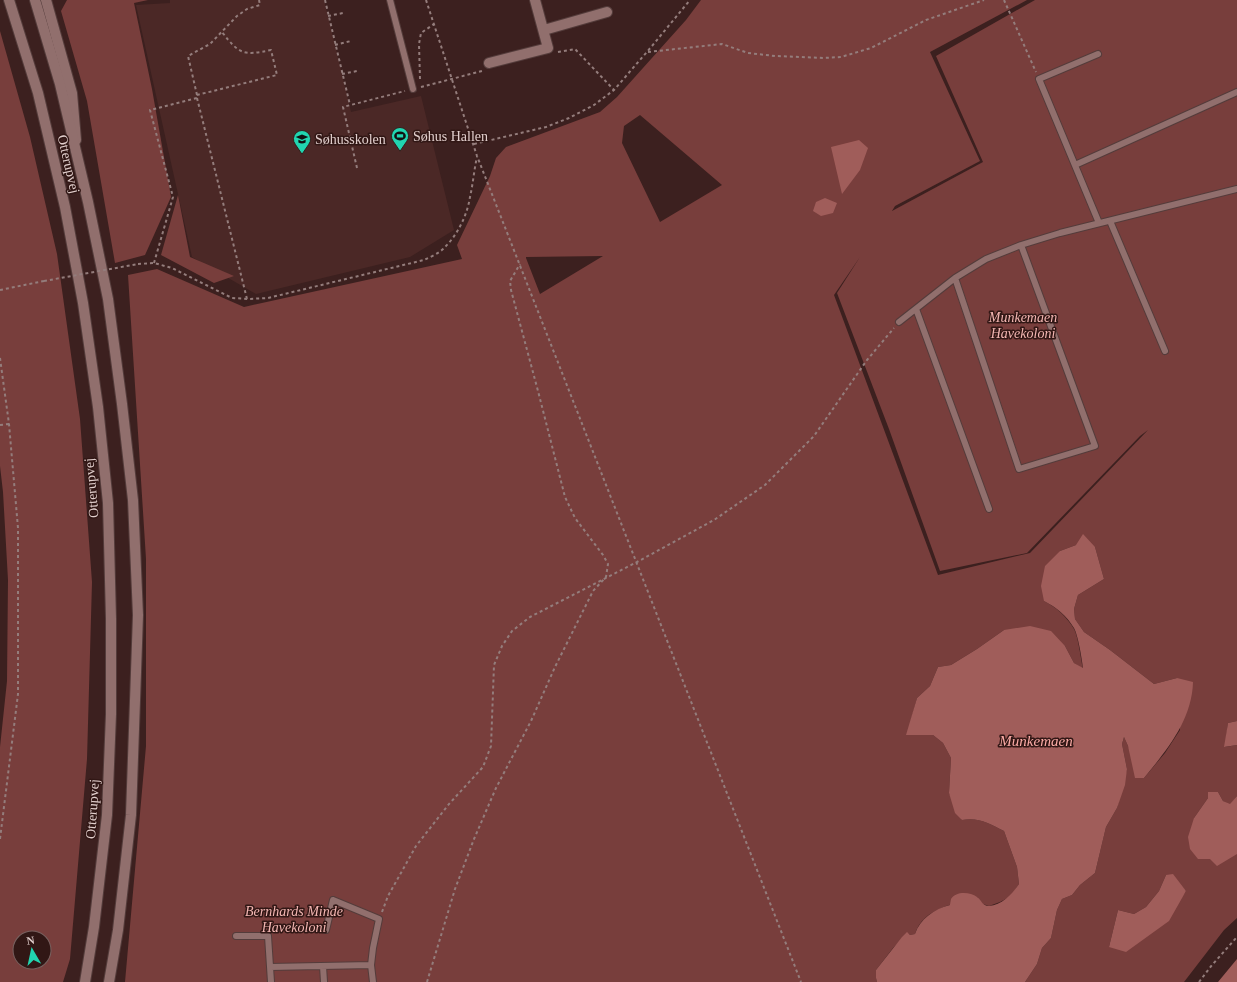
<svg xmlns="http://www.w3.org/2000/svg" width="1237" height="982" viewBox="0 0 1237 982" font-family="'Times New Roman',serif">
<rect width="100%" height="100%" fill="#3c201f"/>
<path fill="#4b2826" d="M170,0h154l27,112 70,-16 33,134 -44,27 -154,37 -64,-37 -56,-252 34,-2z"/>
<path fill="#783e3c" fill-rule="evenodd" d="M67,0h81l-14,3 18,86 19,108 -26,58 -30,8 -28,-162 -26,-90z
M701,0h326l-97,52 50,109 -85,45 -3,5 91,-49 -47,-106 99,-56h202v721l-9,2 -3,24 12,-2v51l-7,9 -7,-4 -5,-9 -10,6 -14,20 43,36v64l-13,12 -40,52h-159l12,-18 5,-16 9,-10 6,-28 5,-11 10,-4 8,-10 15,-12 11,-46 11,-19 10,-39 -5,-25 2,-7 4,9 16,32 21,-25 15,-23 -3,-52 -23,6 -44,-34 -26,-18 -9,-13 -1,-10 4,-14 26,-16 -9,-32 -19,-2 -16,6 -16,50c12,6 23,16 30,28 4,7 7,30 9,40l-9,-6 -9,-17 -61,-16 -27,19 -26,16 -13,2 -8,19 -13,12 -10,37h26l10,8 8,15 -2,35 13,27c16,-3 27,3 42,11l13,36 2,17 -8,12 -11,6 -11,4 -6,-2 -6,-7c-23,7 -54,11 -62,37l-5,1 -3,-2 -14,15 -17,22v8l1,4h-752l21,-236v-187l-18,-284 29,-6 87,38 218,-48 -5,-14 33,-69 6,-18 10,-11 94,-35 17,-15 69,-77zM640,115l82,70 -62,37 -38,-79 2,-17zM603,256l-63,38 -14,-36v-1zM860,257l-23,36 52,136 51,142 87,-18 113,-117 8,-6 -118,123 -92,22 -104,-280zM1166,875l20,16 -7,10 -70,46 9,-37 16,4 12,-7 13,-16z
M0,31l30,106 27,117 23,165 12,163 -5,177 -17,200 -7,23h-63v-235l7,-66 1,-101 -5,-88 -3,-26zM20,938h24v24h-24z
M178,195l12,62 44,19 -20,7 -53,-28z"/>
<path fill="#a05d5a" d="M859,140l9,8 -8,22 -18,24 -11,-47z
M825,198l12,5 -4,10 -12,3 -8,-5 3,-9z
M1083,534l12,13 9,32 -26,16 -4,14 1,10 9,13 26,18 44,34 23,-6 16,4c-1,38 -26,68 -49,96h-9l-7,-32 -4,-9 -2,7 5,25 -2,16 -8,23 -11,19 -11,46 -15,12 -8,10 -10,4 -5,11 -6,28 -9,10 -5,16 -12,18h-148l-1,-4v-8l26,-33 5,-5 3,3 5,-1c5,-15 19,-25 35,-29 0,0 1,-6 1,-6 5,-8 19,-7 26,-2 5,3 5,9 12,9 13,-1 23,-12 30,-22l-2,-17 -13,-36c-15,-8 -26,-14 -42,-11l-7,-7 -6,-20 2,-35 -8,-15 -10,-8h-27l11,-37 13,-12 8,-19 13,-2 26,-16 27,-19 26,-4 21,5 14,15 9,17 9,5c-1,-9 -5,-33 -9,-40 -7,-12 -18,-21 -30,-27l-3,-15 4,-20 15,-15 16,-6z
M1237,721v24l-13,2 4,-24z
M1208,792h10l5,9 7,3 7,-8v58l-20,12 -7,-7h-12l-8,-10 -2,-12 6,-19 14,-20z
M1173,874l13,17 -17,30 -43,31 -17,-5 9,-37 16,4 12,-7 13,-16 7,-16z
M1237,959v23h-19z"/>
<g fill="none" stroke-linecap="round" stroke-linejoin="round">
<defs>
<path id="service" d="M390,0l23,89
M1098,54l-59,25 60,144
M1075,165l162,-73
M1110,221l55,130
M955,278l64,191 76,-23 -74,-201
M916,309l73,200
M899,322l56,-44 31,-19 35,-14 39,-12 177,-44
M326,930l7,-30 46,19 -6,29 -2,17 2,17
M236,936h32l3,46
M323,966l1,16
M270,967l101,-2"/>
<path id="minor" d="M544,30l63,-18
M489,63l59,-15 -13,-48"/>
<path id="tertiary" d="M46,0l26,93 4,47"/>
<path id="secondary" d="M9,0l29,93 27,114 18,96 15,104 10,96 3,116v95l-4,101 -13,112 -9,55
M35,0l25,84 28,118 20,97 14,105 11,96 5,115 -7,200 -13,115 -9,52"/>
</defs>
<use href="#service" stroke="#543c3b" stroke-width="8"/>
<use href="#minor" stroke="#543c3b" stroke-width="12"/>
<use href="#tertiary" stroke="#543c3b" stroke-width="12"/>
<use href="#secondary" stroke="#543c3b" stroke-width="12"/>
<path stroke="#947d7c" stroke-width="2" stroke-dasharray="3 3" stroke-linecap="butt" d="M325,0l25,105
M426,0l51,156 324,826
M1004,0l32,72
M328,16l15,-3
M335,45l16,-4
M558,52l17,-3 39,41
M648,52l74,-8 26,9 27,3 48,2 18,-1 30,-9 55,-28 58,-20
M342,74l15,-3
M420,79l-1,-35 2,-11 13,-9
M421,87l61,-16
M197,95l-9,-39 22,-12 27,-28 10,-7 13,-4 -1,-5
M197,98l50,201
M474,144l72,-17 23,-9 25,-13 20,-15 38,-44 38,-46
M357,168l-14,-61 62,-16
M154,263l19,-66 -23,-87 47,-12v-3l80,-20 -6,-25c-28,6 -32,4 -49,-18
M138,264l16,-1 18,5 60,30 17,1 19,-1 156,-38c6,-3 14,-6 19,-11 14,-13 24,-33 27,-52 3,-13 4,-27 7,-40
M0,290l44,-9
M0,358l9,66 9,104v166l-18,145
M0,425l9,-1
M382,912l6,-16 28,-50 33,-42 34,-37 8,-21 3,-81 8,-19 10,-15 18,-14 107,-55 77,-42 51,-35 49,-49 53,-76 27,-32
M427,982l28,-93 19,-50 22,-51 35,-67 24,-54 38,-76 13,-14 2,-13 -5,-9 -28,-37 -10,-21 -27,-106 -27,-101 -1,-9 10,-17
M1199,982l13,-17 25,-28"/>
<use href="#service" stroke="#916f6d" stroke-width="6"/>
<use href="#minor" stroke="#916f6d" stroke-width="10"/>
<use href="#tertiary" stroke="#916f6d" stroke-width="10"/>
<use href="#secondary" stroke="#916f6d" stroke-width="10"/>
<path stroke="#947d7c" stroke-width="2" stroke-dasharray="3 3" stroke-linecap="butt" d="M44,281l94,-17"/>
</g>
<defs>
<symbol id="stadium-pin" viewBox="-11 -11 22 30"><path d="M0 17L-7.5 6A9.5 9.5 0 1 1 7.5 6Z" fill="#21d5b0" stroke="#311715"/><path d="M0-5a6.5 5 0 1 0 0 10a6.5 5 0 1 0 0-10ZM-3.5-1.8h7v3.6h-7Z" fill="#111"/></symbol>
<symbol id="school-pin" viewBox="-11 -11 22 30"><path d="M0 17L-7.5 6A9.5 9.5 0 1 1 7.5 6Z" fill="#21d5b0" stroke="#311715"/><path d="M0-5L7-2L0 1L-7-2ZM-4 1L0 2.5L4 1V4Q0 6-4 4Z" fill="#111"/></symbol>
</defs>
<g fill-rule="evenodd">
<use href="#stadium-pin" x="390" y="126" width="20" height="27"/>
<use href="#school-pin" x="292" y="129" width="20" height="27"/>
</g>
<g text-anchor="middle" stroke-width="3" stroke-linejoin="round" paint-order="stroke">
<g font-size="14" fill="#e2cfcd" stroke="#311715" text-anchor="start">
<text x="413" y="141">Søhus Hallen</text>
<text x="315" y="144">Søhusskolen</text>
</g>
<g font-size="14" fill="#e2cfcd" stroke="#311715">
<text transform="translate(69 164) rotate(77)" y="5">Otterupvej</text>
<text transform="translate(91 488) rotate(-95)" y="5">Otterupvej</text>
<text transform="translate(92 809) rotate(-86)" y="5">Otterupvej</text>
</g>
<g font-size="14" font-style="italic" fill="#f3b6b2" stroke="#311715">
<text x="1023" y="322">Munkemaen<tspan x="1023" dy="16">Havekoloni</tspan></text>
<text x="294" y="916">Bernhards Minde<tspan x="294" dy="16">Havekoloni</tspan></text>
</g>
<g font-size="15" font-style="italic" fill="#fbaba6" stroke="#311715">
<text x="1036" y="746">Munkemaen</text>
</g>
</g>
<g transform="translate(32 950) rotate(351)"><circle r="19" fill="#311715" stroke="#78615f"/>
<path d="M0-3L7 15L0 10L-7 15Z" fill="#21d5b0"/>
<text y="-6" font-size="11" font-weight="bold" text-anchor="middle" fill="#e2cfcd">N</text>
</g>
</svg>
